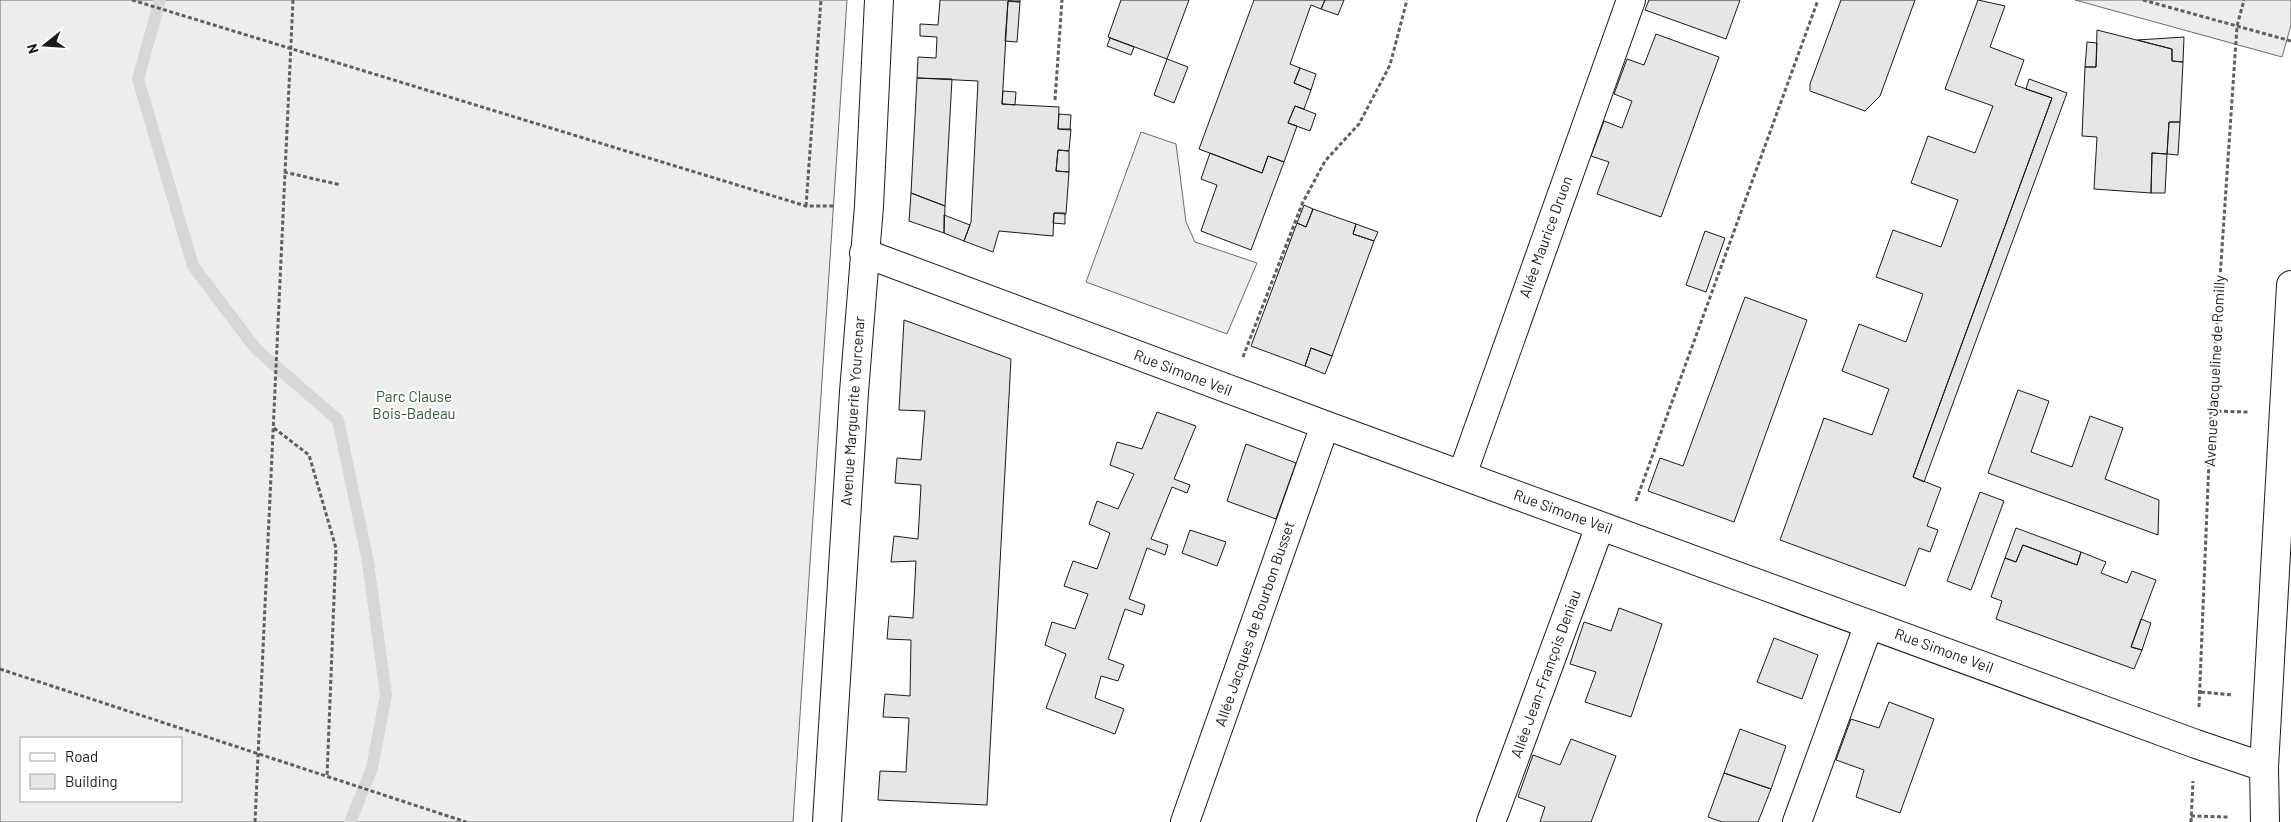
<svg xmlns="http://www.w3.org/2000/svg" width="2291" height="822" viewBox="0 0 2291 822" font-family="Barlow,sans-serif">
<rect width="100%" height="100%" fill="#fff"/>
<path fill="#ededed" stroke="#6a6a6a" fill-rule="evenodd" d="M0,0h847l-54,822h-793zM21,738h160v63h-160z
M2075,0h216v25l-9,32z
M1141,132l35,12 10,78 9,20 62,21 -30,71 -141,-52z"/>
<g fill="none" stroke-linecap="round" stroke-linejoin="round">
<path stroke="#d7d7d7" stroke-width="12" d="M160,0l-22,79 55,187 63,83 82,71 30,142 18,133 -14,73 -22,54"/>
</g>
<path fill="#e6e6e6" stroke="#1a1a1a" d="M940,0h80v2l-12,-1 -6,103 57,3 -1,22h13l-2,22 -11,-1 -2,21 13,1 -3,42 -12,-1 -1,23 -54,-5 -6,21 -29,-11 7,-19 7,-141 -61,-3 1,-21 18,1 1,-21 -17,-1v-12l18,1z
M1121,0h68l-22,59 -59,-22z
M1254,0h71l-4,9 -10,-4 -21,59 10,4 -6,15 17,7 -7,19 -9,-3 -7,17 9,3 -13,36 -16,-6 -6,17 -63,-24z
M1325,0h19l-6,15 -17,-6z
M1649,0h91l-14,39 -81,-29z
M1841,0h74l-35,96 -15,15 -55,-20v-7z
M1978,0l27,6 -15,41 34,13 -9,25 37,13 -139,379 28,11 -14,38 11,4 -8,22 -11,-4 -14,38 -125,-46 44,-122 48,17 17,-46 -47,-18 17,-47 47,18 17,-48 -47,-17 17,-47 48,17 17,-47 -47,-17 17,-47 47,17 18,-47 -48,-17z
M1008,1l12,1 -3,40 -12,-1z
M2097,30l75,19v12l11,1 -3,60h-11l-2,32 -15,-1 -1,40 -57,-4 3,-52 -15,-1 3,-69h11z
M1656,34l63,23 -58,160 -64,-23 12,-32 -18,-6 13,-35 18,7 10,-27 -18,-7 13,-35 17,6z
M2184,37l-1,25 -11,-1v-12l-35,-9z
M1110,38l24,9 -3,8 -24,-9z
M2087,42l10,1 -1,24h-11z
M1167,59l21,8 -14,36 -20,-8z
M1300,68l16,6 -5,16 -17,-7z
M917,78l35,1 -7,127 -34,-13z
M2029,79l38,14 -143,389 -11,-5 139,-379 -26,-9z
M1003,91l13,1 -1,13 -13,-1z
M1295,106l21,8 -6,17 -22,-8z
M1059,114l12,1 -1,15 -12,-1z
M2169,122h11l-2,33 -11,-1z
M1058,150l11,1v21l-13,-1z
M1210,153l52,20 6,-17 16,6 -33,88 -50,-19 16,-46 -16,-6z
M2152,153l15,1 -2,39h-14z
M911,193l34,13 -1,27 -35,-12z
M1304,205l9,4 -7,18 -9,-4z
M1313,209l43,15 -3,10 21,7 -42,115 -21,-8 -6,18 -54,-20 46,-123 9,4z
M1054,213h11v11l-12,-1z
M944,215l26,10 -6,16 -20,-8z
M1356,224l22,8 -4,9 -21,-7z
M1705,231l20,7 -19,54 -20,-7z
M1745,297l62,23 -73,202 -86,-31 12,-33 23,8z
M904,320l107,39 -24,446 -109,-5 2,-29 26,1 3,-54 -26,-1 2,-23 25,2 1,-56 -24,-1 2,-23 24,2 3,-57 -25,1 3,-26 24,3 3,-54 -26,-2 2,-25 24,2 4,-49 -26,-1z
M1311,348l21,8 -7,18 -20,-8z
M2018,390l31,11 -18,51 41,15 18,-51 33,12 -18,51 54,21 -1,35 -170,-62z
M1157,412l39,14 -22,53 16,6 -3,8 -15,-6 -21,52 17,6 -3,10 -18,-7 -18,51 16,6 -3,10 -17,-6 -17,50 16,6 -6,16 -17,-5 -6,22 29,11 -9,25 -69,-26 20,-54 -21,-9 7,-23 23,7 13,-35 -24,-8 9,-25 24,8 13,-36 -21,-9 8,-23 21,8 16,-35 -24,-9 7,-23 25,7z
M1246,444l50,19 -20,56 -49,-18z
M1980,492l24,9 -33,89 -24,-9z
M2016,528l65,24 -4,13 -54,-20 -7,17 -11,-4z
M1190,530l36,12 -9,24 -35,-13z
M2023,545l54,20 4,-13 25,10 -5,11 26,10 5,-12 24,9 -25,67 11,3 -8,19 -138,-50 6,-18 -11,-4 14,-39 11,4z
M1619,608l43,16 -31,93 -46,-15 11,-30 -26,-8 14,-42 27,9z
M2141,619l10,4 -9,27 -11,-3z
M1774,638l44,17 -16,44 -45,-17z
M1889,702l45,17 -34,94 -44,-16 8,-27 -28,-10 15,-41 28,9z
M1740,729l46,17 -15,43 -47,-16z
M1571,739l45,17 -25,66h-51l5,-15 -27,-10 15,-42 27,10z
M1724,773l47,16 -13,33h-36l-14,-5z"/>
<g fill="none" stroke-linecap="round" stroke-linejoin="round">
<defs>
<path id="street" d="M864,253l461,172 871,319 68,23
M1462,475l169,-475
M827,822l27,-430 15,-186 10,-206
M1185,822l140,-397
M1491,822l109,-296
M1797,822l72,-198
M2265,822l-1,-55 27,-482"/>
</defs>
<use href="#street" stroke="#1a1a1a" stroke-width="30"/>
<path stroke="#5f5f5f" stroke-width="3" stroke-dasharray="4 2.5" stroke-linecap="butt" d="M132,0l674,206h27
M2143,0l148,41
M1055,100l7,-100
M284,172l57,13
M806,206l15,-206
M1243,357l59,-153 23,-43 34,-37 31,-59 17,-65
M2211,411l37,1
M274,428l35,27 27,93 -9,229
M1636,501l182,-501
M0,669l466,153
M2201,692l32,3
M2199,707l12,-296 26,-385 7,-26
M2191,816l37,1
M255,822l38,-822
M2191,822l2,-41"/>
<use href="#street" stroke="#fff" stroke-width="28"/>
</g>
<g text-anchor="middle" stroke-width="4" stroke-linejoin="round" paint-order="stroke">
<g font-size="15" fill="#1a1a1a" stroke="#fff">
<text transform="translate(1546 237) rotate(-70)" y="5">Allée Maurice Druon</text>
<text transform="translate(2215 371) rotate(-87)" y="5">Avenue Jacqueline de Romilly</text>
<text transform="translate(1183 373) rotate(21)" y="5">Rue Simone Veil</text>
<text transform="translate(853 411) rotate(-86)" y="5">Avenue Marguerite Yourcenar</text>
<text transform="translate(1563 512) rotate(20)" y="5">Rue Simone Veil</text>
<text transform="translate(1255 624) rotate(-71)" y="5">Allée Jacques de Bourbon Busset</text>
<text transform="translate(1944 651) rotate(20)" y="5">Rue Simone Veil</text>
<text transform="translate(1546 674) rotate(-70)" y="5">Allée Jean-François Deniau</text>
</g>
<g font-size="15" fill="#2b5a34" stroke="#fff">
<text x="414" y="402">Parc Clause<tspan x="414" dy="17">Bois-Badeau</tspan></text>
</g>
</g>
<rect x="20" y="737" width="162" height="65" fill="#ffffff" stroke="#a3a3a3"/>
<rect x="30" y="753" width="25" height="8" fill="#ffffff" stroke="#a3a3a3"/>
<text x="65" y="762" font-size="15" fill="#1a1a1a">Road</text>
<rect x="30" y="774" width="25" height="15" fill="#e6e6e6" stroke="#a3a3a3"/>
<text x="65" y="787" font-size="15" fill="#1a1a1a">Building</text>
<g transform="translate(45 45) rotate(253)" stroke="#ffffff" stroke-width="4" paint-order="stroke">
<path d="M0-4L9 19L0 12L-9 19Z" fill="#1a1a1a"/>
<text y="-8" font-size="14" font-weight="bold" text-anchor="middle" fill="#1a1a1a">N</text>
</g>
</svg>
